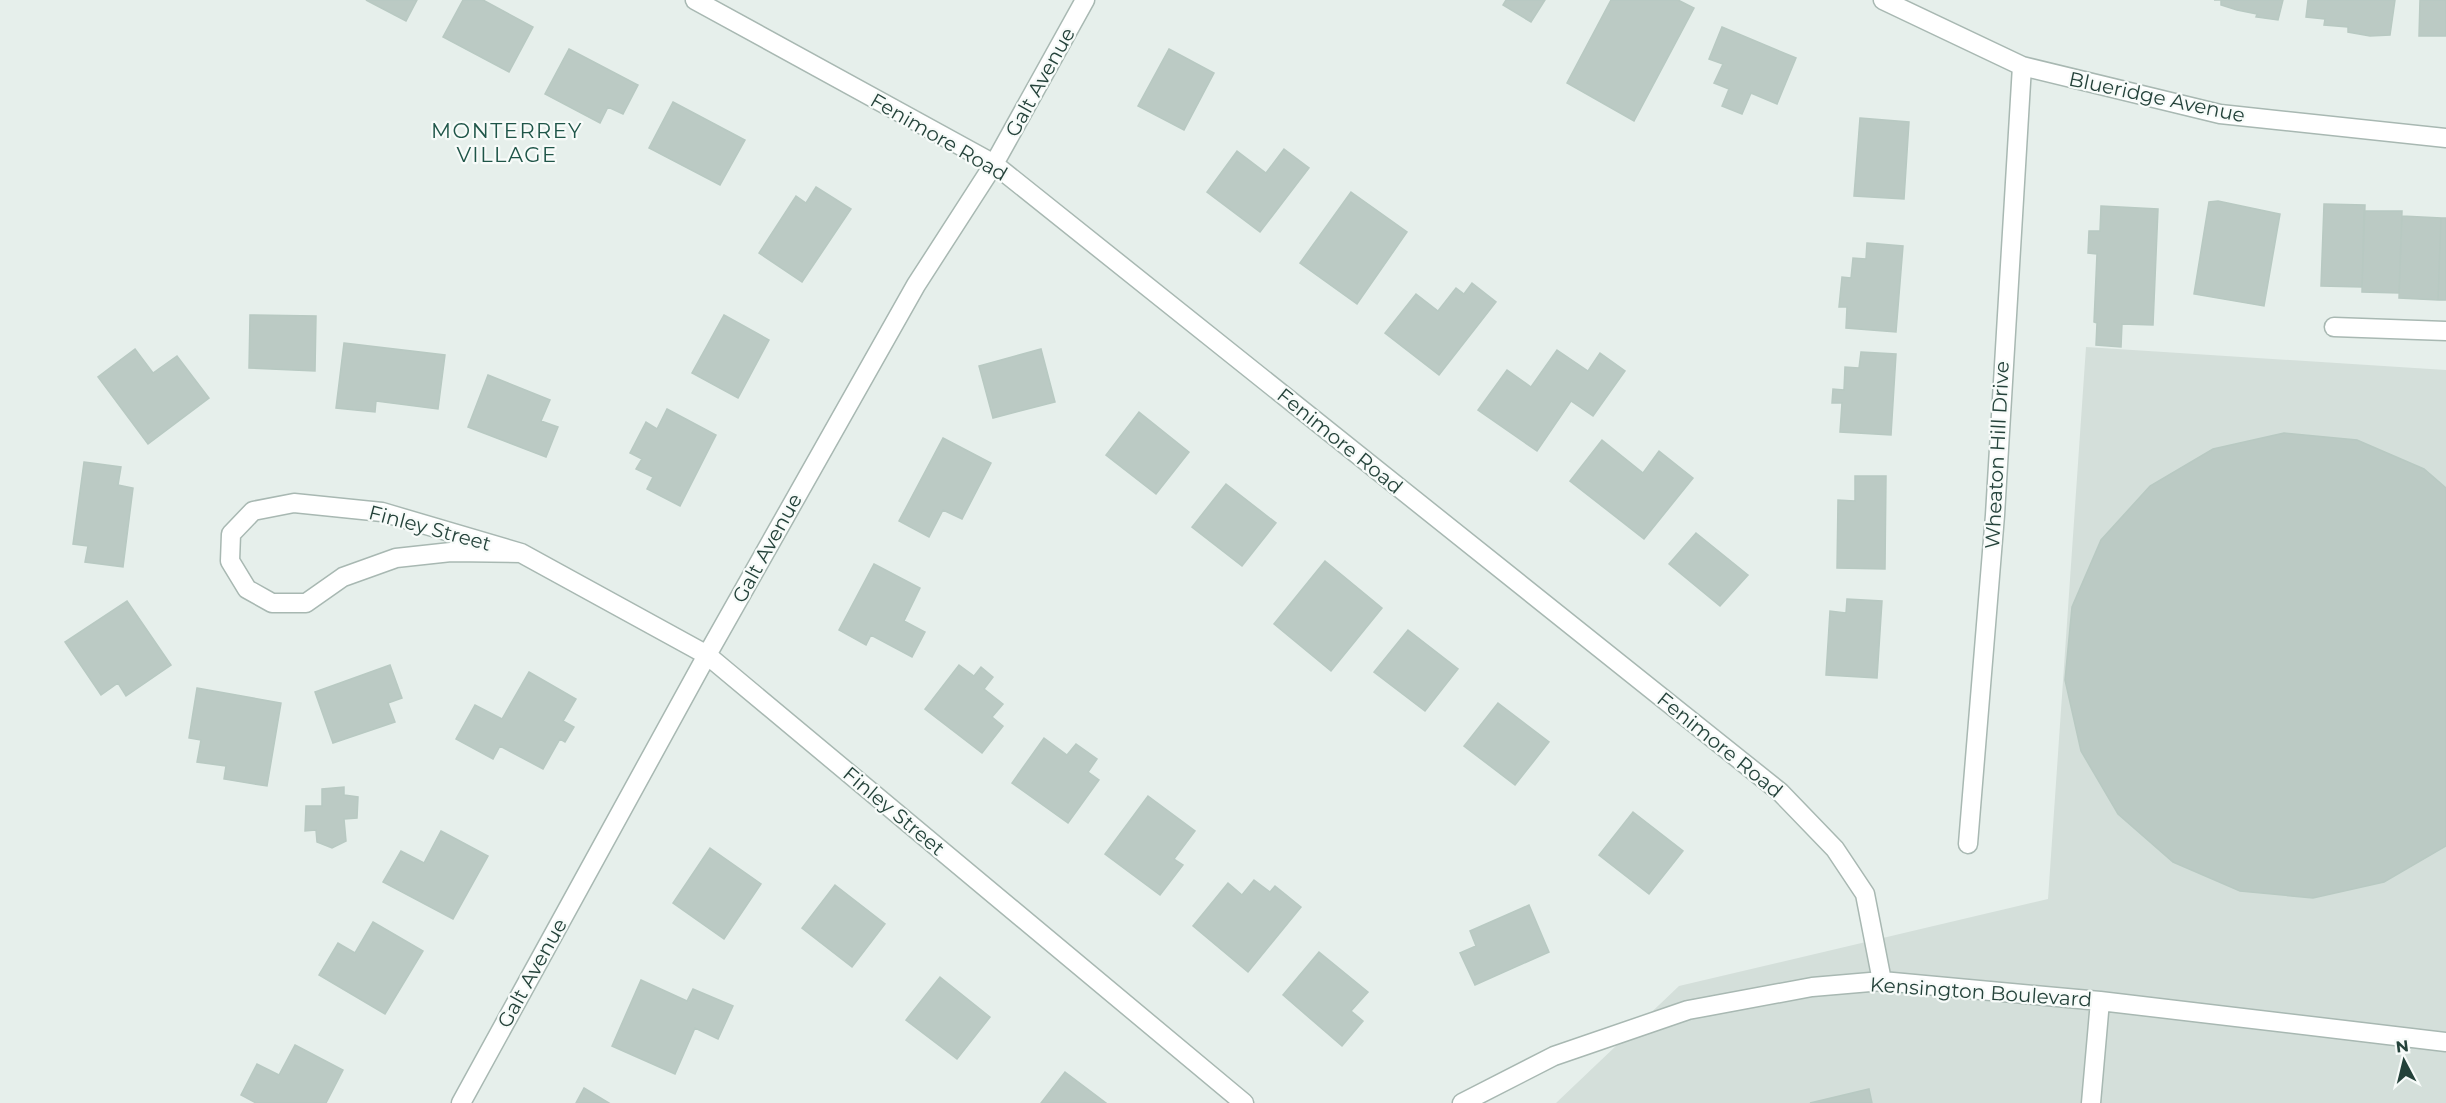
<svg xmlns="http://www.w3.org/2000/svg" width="2446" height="1103" viewBox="0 0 2446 1103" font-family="Montserrat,sans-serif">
<rect width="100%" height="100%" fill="#e6efeb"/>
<path fill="#d4dfda" d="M2086,347l360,23v733h-890l123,-117 369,-87z"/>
<path fill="#bbcac4" stroke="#b8c9c2" stroke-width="1.5" d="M366,0h51l-11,21z
M463,0h20l50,27 -24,45 -66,-35z
M1506,0h39l-14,22 -28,-17z
M1611,0h67l16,8 -60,113 -67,-38z
M2214,0h69l-5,20 -22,-3 1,-3 -20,-4 -16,-5v-5z
M2308,0h87l-5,35 -20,1 -22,-4v-5l-24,-2 1,-6 -19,-2z
M2420,0h26v36h-27z
M1722,27l74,31 -19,46 -26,-11 -9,21 -20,-8 7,-17 -15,-6 9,-19 -14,-5z
M569,49l69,36 -15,29 -15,-7 -8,16 -55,-29z
M1169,49l45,24 -30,57 -46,-24z
M673,102l72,38 -25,45 -71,-37z
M1860,118l49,4 -5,77 -50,-3z
M1284,149l25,19 -49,64 -53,-40 30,-41 29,22z
M816,187l35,22 -49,73 -43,-29 37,-57 10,7z
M1351,192l56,40 -50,72 -57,-41z
M2218,201l62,13 -16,92 -70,-12 15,-92z
M2324,204l41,1 -3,82 -41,-1z
M2101,206l57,3 -5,116 -31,-1 -1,23 -25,-2 1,-22 -3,-1 3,-68 -9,-1 1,-22h11z
M2364,211h38l-3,82 -37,-1z
M2402,216l39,2 -3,82 -39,-2z
M2441,218h5v82h-8z
M1867,243l36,3 -7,86 -50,-4 1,-21h-8l3,-30 9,1 2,-20 13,1z
M1472,283l24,19 -57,73 -54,-42 31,-39 22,17 18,-23 8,6z
M250,315l66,1 -1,55 -66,-3z
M724,315l45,25 -31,58 -46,-25z
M344,343l101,12 -7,54 -62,-8 -1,11 -39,-4z
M135,349l18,24 24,-17 32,42 -61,46 -50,-67z
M1041,349l14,53 -62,16 -14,-52z
M1557,350l31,21 12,-18 25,18 -32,45 -22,-15 -34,50 -59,-41 29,-40 24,17z
M1861,352l35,2 -5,81 -51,-3 2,-29h-10l1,-14 11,1 1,-23 14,1z
M488,375l62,25 -9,21 17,6 -12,30 -78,-30z
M667,409l49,26 -36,71 -33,-17 6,-12 -17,-8 6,-10 -12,-6 16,-31 11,7z
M1139,412l50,40 -33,42 -50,-39z
M2284,433l73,7 67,29 22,19v358l-62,36 -71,16 -73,-7 -67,-29 -55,-48 -37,-63 -16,-71 7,-73 29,-67 49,-54 63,-37z
M943,438l48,25 -29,56 -19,-9 -14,27 -30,-16z
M1602,440l41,33 16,-22 34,27 -49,61 -74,-58z
M84,462l37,5 -3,18 15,3 -10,79 -38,-5 3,-16 -15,-2z
M1855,476h31l-1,93 -48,-1 1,-68 17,1z
M1226,484l50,39 -34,43 -50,-39z
M1696,533l52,42 -28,31 -51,-42z
M1325,561l57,47 -51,63 -57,-47z
M874,564l46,24 -16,33 21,11 -13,25 -41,-22 -5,10 -27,-15z
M1847,599l35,2 -5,77 -51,-3 4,-64 16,2z
M127,601l44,64 -45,31 -8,-13 -17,12 -36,-53z
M1408,630l50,39 -33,42 -51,-39z
M390,665l12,33 -14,5 7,19 -62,21 -18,-51z
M959,665l15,11 7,-9 12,10 -9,12 19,15 -11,13 11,9 -21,27 -57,-44z
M529,672l47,27 -13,22 11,6 -9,15 -5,-3 -17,30 -43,-23 -7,13 -37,-20 19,-34 27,14z
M197,688l84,15 -14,83 -43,-7 2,-13 -29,-4 4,-22 -12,-2z
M1498,703l51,39 -34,43 -51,-39z
M1044,738l23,17 9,-11 21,15 -9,13 11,8 -31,43 -56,-40z
M344,787v8l14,2 -1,21 -13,1 2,22 -14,7 -15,-6 -1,-12 -11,1 1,-25h16v-17z
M1148,796l47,35 -21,28 9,6 -23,30 -55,-41z
M1633,812l50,39 -34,43 -50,-39z
M441,831l47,25 -35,63 -70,-37 18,-31 23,12z
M710,848l51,36 -37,55 -51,-36z
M1254,880l16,12 5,-6 26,21 -53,65 -55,-46 35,-43 14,12z
M835,885l50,39 -33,43 -50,-39z
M1529,905l20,47 -74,33 -15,-32 16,-7 -6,-15z
M373,922l50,29 -38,63 -66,-39 19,-32 17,10z
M1319,952l49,40 -17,19 12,10 -21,25 -59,-51z
M940,977l50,40 -33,42 -51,-39z
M641,980l46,21 6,-12 40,17 -15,33 -23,-11 -20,46 -63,-28z
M295,1045l48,25 -17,33h-70l-15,-8 16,-31 22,11z
M1065,1072l41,31h-65z
M584,1088l25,15h-33z
M1869,1089l3,14h-62z"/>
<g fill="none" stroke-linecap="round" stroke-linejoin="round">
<defs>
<path id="service" d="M2334,327l112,4"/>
<path id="minor" d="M695,0l299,164 786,628 55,57 30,45 17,87
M1883,0l139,66 198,48 226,24
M521,553l-70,-1 -55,6 -53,19 -37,26h-34l-25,-14 -17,-28 1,-27 22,-23 41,-8 88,9 139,41 186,102 537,448
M1968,844l27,-329 27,-449
M461,1103l246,-448 209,-370 78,-121 91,-164
M1462,1103l92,-47 134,-46 124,-23 70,-6 218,20 346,41
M2091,1103l9,-102"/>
</defs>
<use href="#service" stroke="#a8b8b2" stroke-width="21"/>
<use href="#minor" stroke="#a8b8b2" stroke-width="21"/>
<use href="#service" stroke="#fff" stroke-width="18"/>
<use href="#minor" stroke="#fff" stroke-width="18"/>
</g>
<g text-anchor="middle" stroke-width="4.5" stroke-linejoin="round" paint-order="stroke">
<g font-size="20" fill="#24423a" stroke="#f7fbf9">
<text transform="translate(1040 82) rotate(-61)" y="7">Galt Avenue</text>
<text transform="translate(2157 97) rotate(12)" y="7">Blueridge Avenue</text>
<text transform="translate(939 137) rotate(30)" y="7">Fenimore Road</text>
<text transform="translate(1340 441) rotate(39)" y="7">Fenimore Road</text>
<text transform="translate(1997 455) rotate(-87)" y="7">Wheaton Hill Drive</text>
<text transform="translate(430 528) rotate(15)" y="7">Finley Street</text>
<text transform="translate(767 548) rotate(-61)" y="7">Galt Avenue</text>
<text transform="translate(1720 745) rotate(39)" y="7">Fenimore Road</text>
<text transform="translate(894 811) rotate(40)" y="7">Finley Street</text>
<text transform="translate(532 973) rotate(-61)" y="7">Galt Avenue</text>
<text transform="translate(1981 992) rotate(4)" y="7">Kensington Boulevard</text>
</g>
<g font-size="21" letter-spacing="1.5" fill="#1f5548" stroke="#f7fbf9">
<text x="507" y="138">MONTERREY<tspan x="507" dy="24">VILLAGE</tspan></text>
</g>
</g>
<g transform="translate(2404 1061) rotate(353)" stroke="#f7fbf9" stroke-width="4.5" paint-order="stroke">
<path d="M0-4.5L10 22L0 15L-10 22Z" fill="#24423a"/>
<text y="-9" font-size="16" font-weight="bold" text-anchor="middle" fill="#24423a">N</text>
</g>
</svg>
